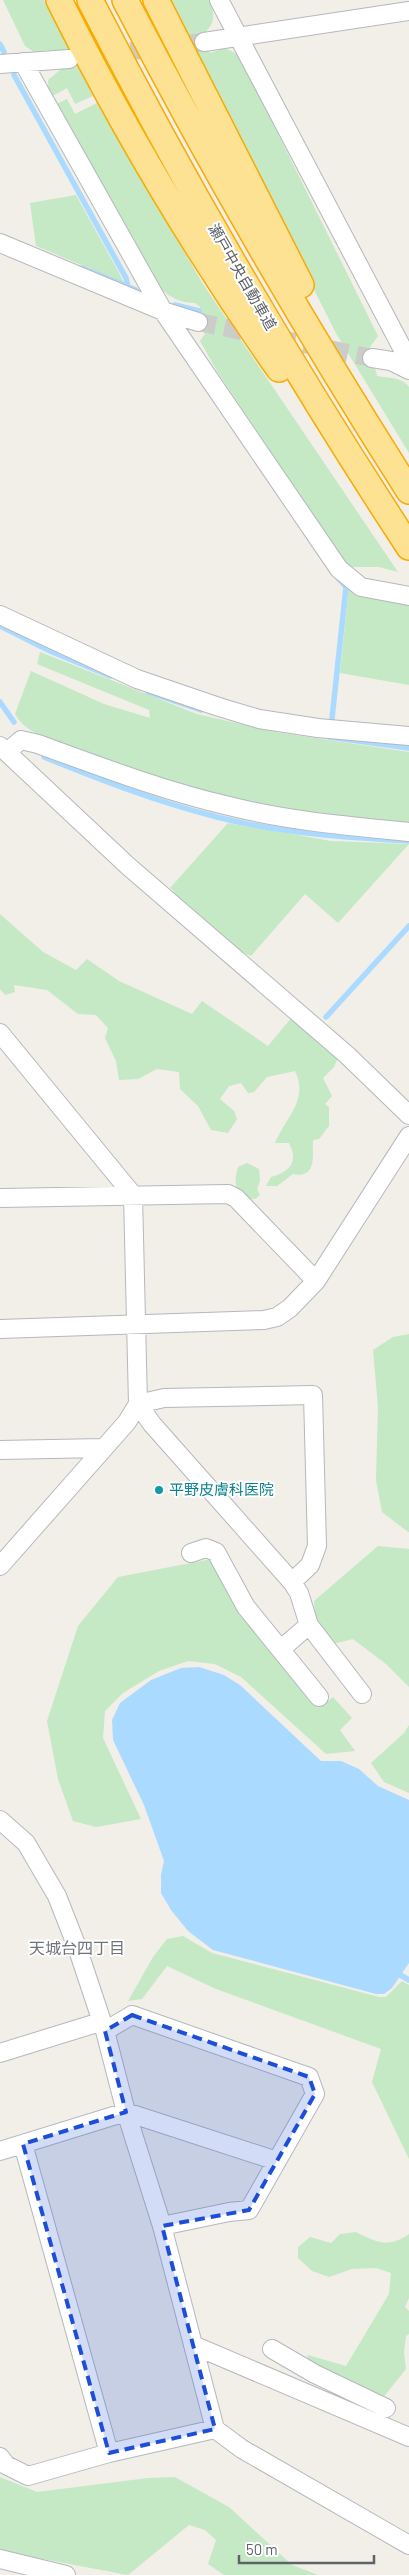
<svg xmlns="http://www.w3.org/2000/svg" width="409" height="2575" viewBox="0 0 409 2575" font-family="Barlow,'Noto Sans JP',sans-serif">
<rect width="100%" height="100%" fill="#f1efe8"/>
<path fill="#c5e8c5" d="M3,0h41l49,96 -18,8 -8,-16 -18,10 -1,-18 12,-10 -12,-20 -14,2 -9,-6z
M167,0h42c7,15 6,25 -7,35l8,18 15,-5 14,7 139,281 -8,11 7,29c11,2 25,1 32,11v66l-72,-118z
M67,99l8,15 22,-11 106,181 195,288 -19,-5h-27l-7,-2 -128,-194 -17,-30 5,-7 -3,-5 -2,-22 -5,-4c-21,0 -33,-12 -46,-27l-97,-170z
M76,195l42,76 6,12 -88,-37 -6,-43z
M349,586l60,16v83l-69,-12z
M40,652l157,62 78,18 134,20v72c-34,-3 -68,-4 -102,-8 -76,-9 -161,-36 -232,-66 -21,-9 -49,-16 -60,-36l16,-43 73,33 46,14 -1,-8 -112,-46z
M228,823l103,18 78,3 -71,79 -33,-29 -54,62 -14,-6 -65,-56 2,-3 -4,-3z
M0,914l43,38 33,18 11,-11 32,22 73,33 10,-13 66,45 24,-29 46,41 -4,9 -11,11 9,18 -7,8 4,3v19l-10,13 -6,1c-1,14 5,39 -20,34l-16,12h-11l5,-9c19,-5 28,-15 18,-34h-14c11,-26 34,-43 20,-72l-28,6 -13,15 -6,1 -7,-10 -12,3 -9,13 14,12 3,8 -9,14 -17,-3 -13,-24 -18,-17 -1,-17 -22,-3 -19,10 -19,1 -3,-19 -11,-23 3,-10 -12,-13 -18,-1 -31,-24 -33,-5 1,7 -10,3 -5,-6z
M247,1163l12,6 1,12 -3,8 3,6 -5,4 -9,1c-12,-10 -12,-18 -8,-33z
M409,1334v198h-1l-26,-20 -6,-32 2,-73 -5,-57 20,-13z
M378,1546l31,3v138l-23,-23 -33,-25 -20,5 -18,-26 -1,-17z
M212,1559l27,52 79,97 15,-11 19,21 -12,12 15,21 -29,3 -85,-77 -26,-13 -27,-3 -29,10 -36,22 -18,18 -2,27 38,81 -45,8 -23,-6 -15,-42 -11,-58 31,-95 40,-49z
M409,1725v68l-25,-11 -13,-19 33,-30z
M183,1936l29,17 167,44h7l16,-16 7,4v174l-37,-77 9,-33 -165,-60 -49,-23 -25,33 -14,2 25,-44 14,-18z
M356,2232c21,10 31,17 53,2v64l-4,9 4,4v23l-3,2 -2,16 2,17 -24,30 -76,-36 2,-8 38,11 43,-72 2,-21 -15,-5 -24,1 -23,8 -17,-6 -14,-13v-11l12,-10 21,6 9,-9z
M0,2477l37,15 111,-14 27,-1 54,30 63,58 26,10h-94l-16,-11 8,-24 -11,-10 -16,-5 -61,50 -128,-24z"/>
<path fill="#aadaff" d="M199,1667l25,8 16,10 81,76h20l18,8 19,17 31,14v163l-17,25 -8,6h-8l-163,-44 -25,-19 -17,-21 -10,-17v-18l3,-14 -20,-56 -31,-65 -1,-20 8,-17 31,-23 30,-12z"/>
<g fill="none" stroke-linecap="round" stroke-linejoin="round">
<path stroke="#aadaff" stroke-width="5.5" d="M0,44l4,8
M14,75l112,203 2,9
M82,268l54,22
M175,305l24,6
M0,626l50,25 60,25
M148,692l53,18
M0,702l14,20
M331,728l15,-141 -8,-9
M329,737l80,11
M44,757c57,23 113,45 173,60 62,16 128,20 192,24
M326,1017l83,-91
M395,1972l14,8"/>
<path stroke="#ccccc8" stroke-width="18" stroke-dasharray="18 9" stroke-linecap="butt" d="M77,58l127,-16
M198,322l174,36"/>
<defs>
<path id="minor" d="M219,0l190,361
M204,42l205,-31
M23,62l140,249 176,258 22,18 48,9
M0,64l69,-5
M0,243l163,68 35,11
M372,358l19,3 18,9
M0,615l137,64 82,28 40,12 59,9 91,8
M0,746l128,120 219,189 62,60
M7,752l14,-12 17,4c63,23 126,47 191,62 59,15 120,20 180,26
M0,1033l133,162 5,209 -11,18 -127,144
M0,1198l228,-4 8,4 80,83
M0,1329l264,-9 13,-3 13,-9 26,-27 93,-145
M0,1450l102,-2
M191,1553l15,-5 10,4 30,55 73,90
M292,1582l18,-17 7,-19 -4,-151 -149,3 -26,6 14,20 140,158 7,11 10,32 53,69
M281,1649l28,-24
M0,1820l26,23 31,53 20,51 28,84 21,81 36,114 53,203 -106,24 -81,23 -22,-11 -6,-8
M105,2031l27,-16 177,62 6,17 -66,116 -20,2 -67,14
M0,2053l100,-31
M23,2144l86,309
M0,2151l126,-39 151,49
M193,2345l216,92
M272,2349l43,25 71,34
M215,2429l27,20 167,96
M0,2559l66,16"/>
<path id="highway" d="M59,0c64,129 137,251 220,369
M90,0c96,188 203,370 319,547
M125,0c87,168 182,331 284,491
M156,0l145,285"/>
</defs>
<use href="#minor" stroke="#b5b8bc" stroke-width="20"/>
<use href="#highway" stroke="#f9ab00" stroke-width="28"/>
<use href="#minor" stroke="#fff" stroke-width="18"/>
<use href="#highway" stroke="#fde293" stroke-width="25"/>
</g>
<path fill="#1d4ed8" fill-opacity="0.2" stroke="#1d4ed8" stroke-width="4" stroke-dasharray="10 6" stroke-linejoin="round" d="M132,2015l177,62 6,17 -66,116 -87,16 53,203 -106,24 -86,-309 103,-32 -21,-81z"/>
<circle fill="#0f9aa8" stroke="#fff" stroke-width="2" cx="159" cy="1490" r="5"/>
<g text-anchor="middle" stroke-width="4" stroke-linejoin="round" paint-order="stroke">
<g font-size="15" fill="#5f6368" stroke="#fff">
<text transform="translate(242 277) rotate(60)" y="5">瀬戸中央自動車道</text>
</g>
<g font-size="15" fill="#0d838f" stroke="#fff" text-anchor="start">
<text x="169" y="1495">平野皮膚科医院</text>
</g>
<g font-size="16" fill="#70757a" stroke="#fff">
<text x="77" y="1954">天城台四丁目</text>
</g>
</g>
<path d="M239 2555v8h135v-8" fill="none" stroke="#5f6368" stroke-width="2.5"/>
<text x="246" y="2555" font-size="15" fill="#5f6368" stroke="#ffffff" stroke-width="4" paint-order="stroke">50 m</text>
</svg>
